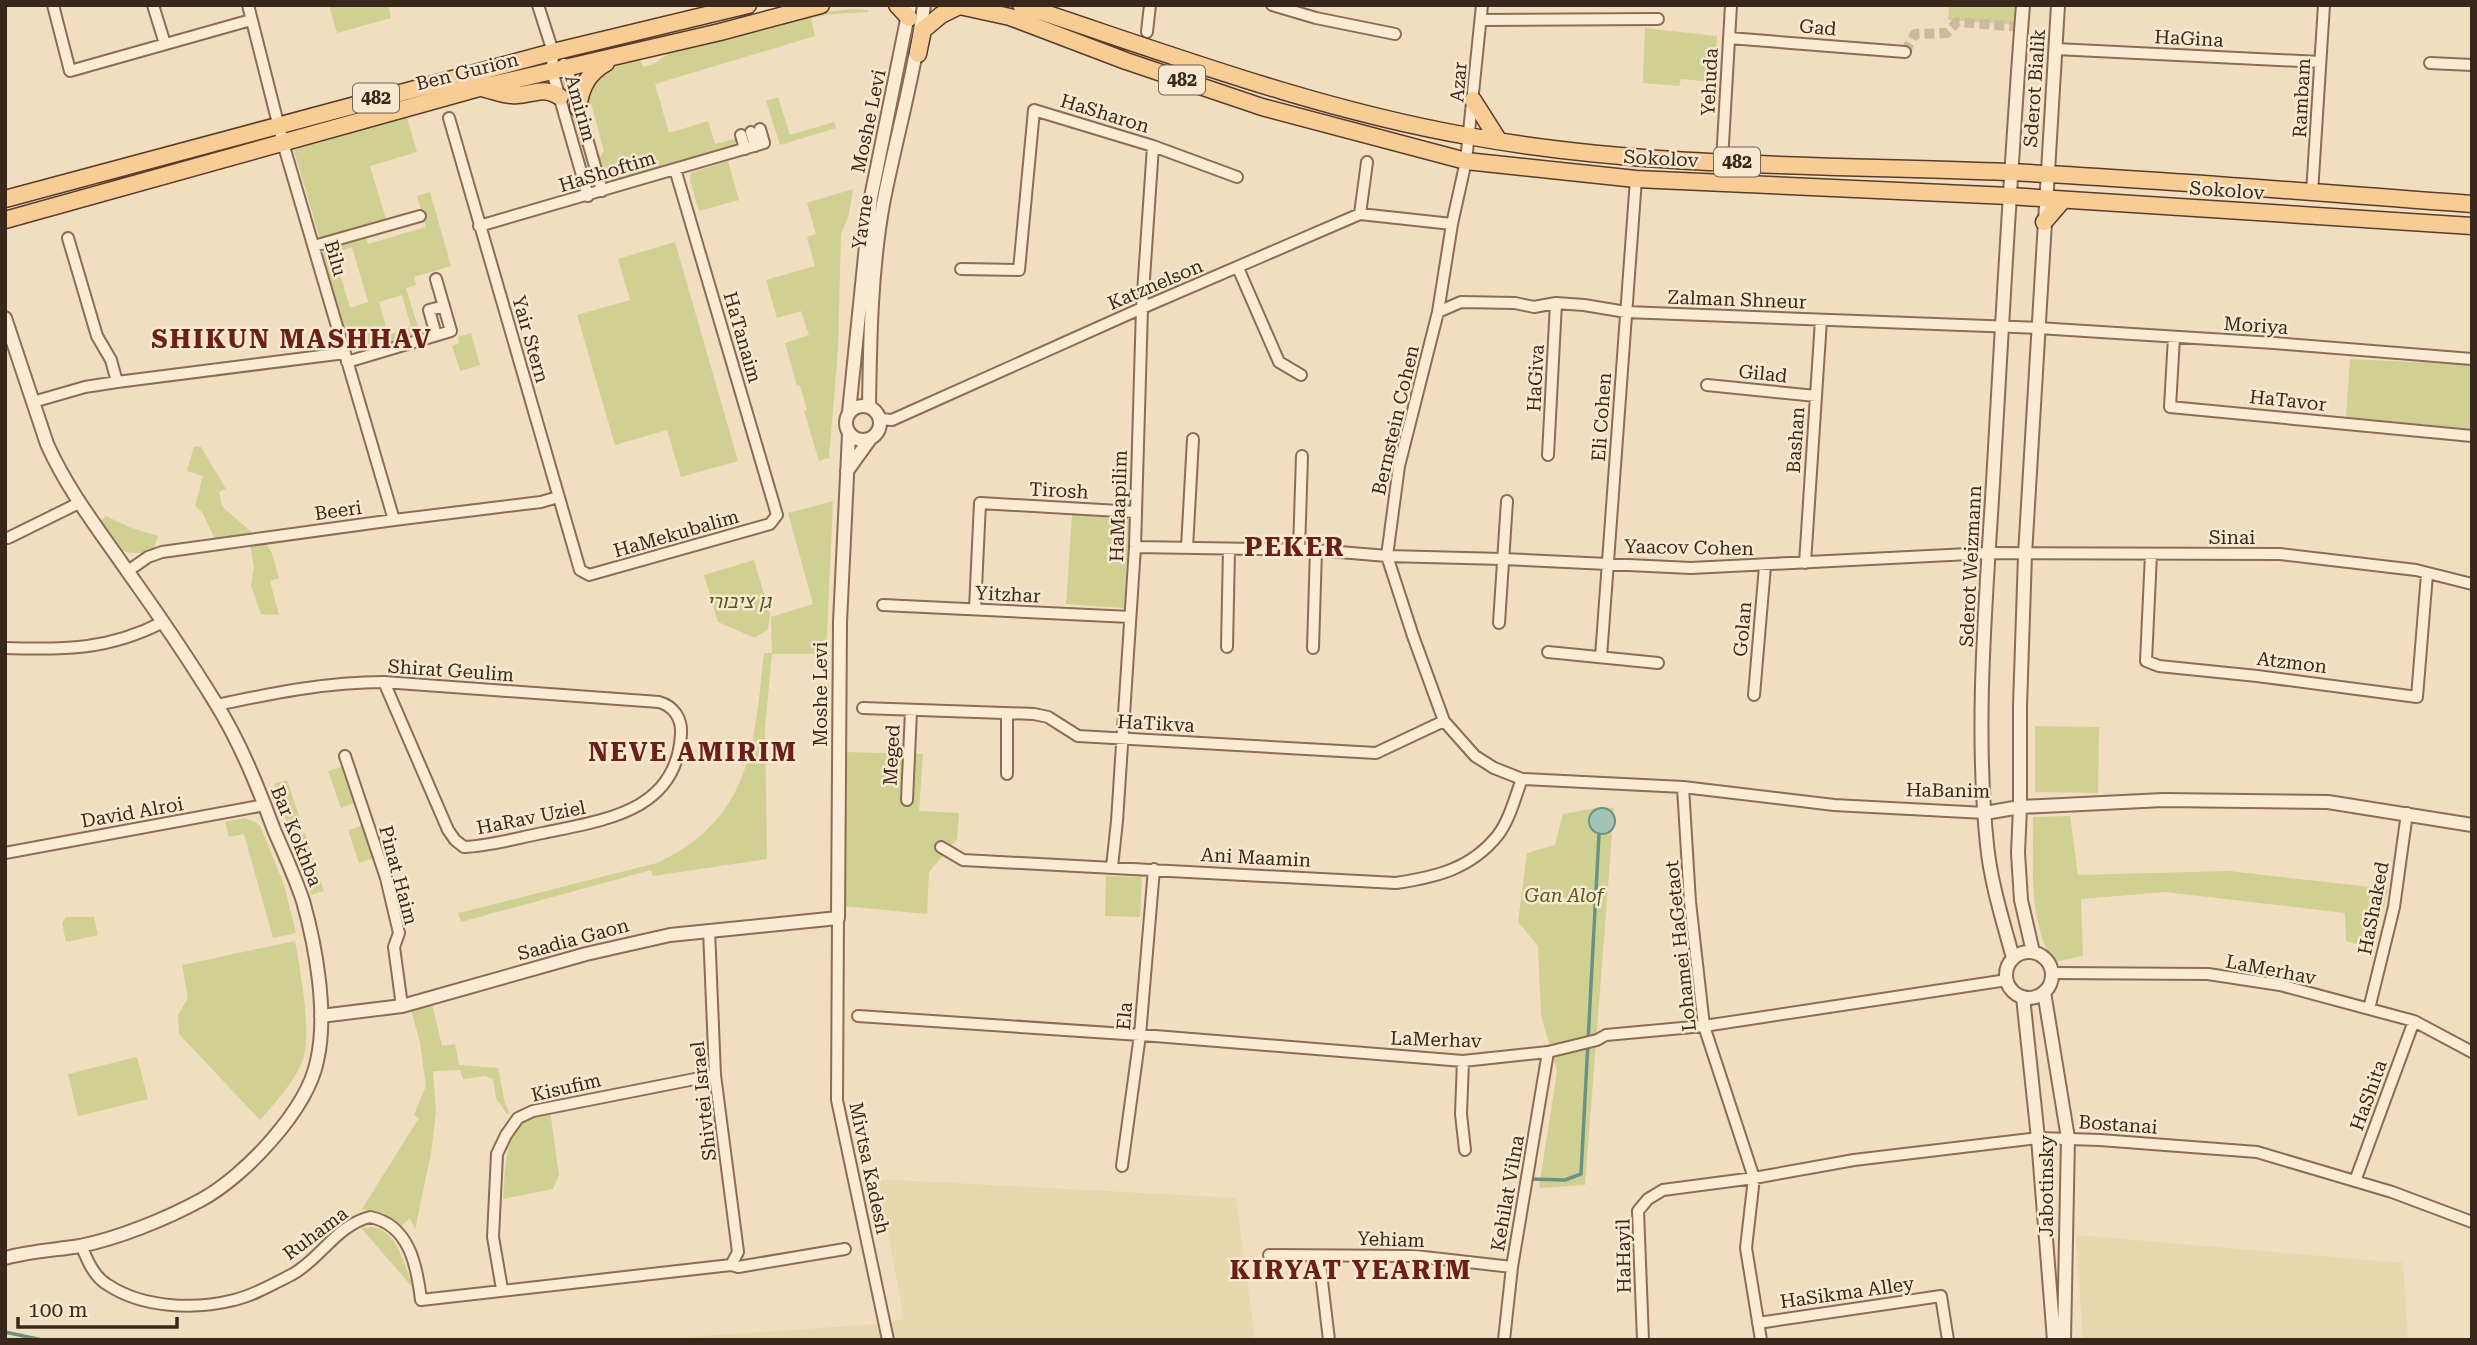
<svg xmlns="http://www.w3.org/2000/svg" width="2477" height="1345" viewBox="0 0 2477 1345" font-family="'Roboto Serif',Heebo,serif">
<rect width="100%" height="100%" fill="#f1ddc0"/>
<path fill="#e8d7ad" d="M878,1179l358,19 19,142h-611l235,-16 25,-5z
M2076,1235l327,28 5,77h-325z"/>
<path fill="#d0d093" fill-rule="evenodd" d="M329,5h59l3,13 -54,15z
M1949,5h70l-2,20 -69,-5z
M853,9l15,1v2l-36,2 -21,4 4,18 -160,48 14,49 39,-12 7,23 23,-6 -3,6 -120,36 -12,-4 -4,-17 5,-8 -13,-48 -6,5 -2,-10 20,-29 37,-10 3,8 11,-3 15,-11 146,-40z
M1645,28l72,8 -3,46 -33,-3 -2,7 -36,-3z
M778,97l12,38 44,-13 2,6 -56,17 -14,-44z
M406,114l11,38 -47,14 16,53 -66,20 -27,-92z
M728,161l11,39 -40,11 -9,-31 1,-7z
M853,189l-4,25 -8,20 -3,116 -9,108 -10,3 -15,-50 3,-1 -7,-25 -3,1 -12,-43 24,-8 -8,-24 -24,7 -11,-38 49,-14 -8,-29 9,-3 -9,-31z
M430,192l21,74 -37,11 2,8 -10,3 14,46 -55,16h-10l-7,-6 -25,-91 5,-6 38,-10 2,7 58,-17 -9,-31zM352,247l16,55 -18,6 -16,-55zM402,295l9,32 -23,8 -9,-33z
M675,242l63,219 -57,16 -14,-47 -52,15 -38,-130 53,-15 -12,-41z
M471,333l9,32 -20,6 -8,-25 7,-3 -1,-6z
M2350,359l122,6v64l-126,-12z
M194,446l7,1 25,42 -7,3 3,14 34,30 -40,5 -14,-29 -7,-6 8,-30 -16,-5z
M833,501l-7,153h-54l-7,74 2,131 -114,17 -2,-6 -190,52 -3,-9 199,-50c94,-44 97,-117 107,-210h8l-1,-36 42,-13 -25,-91z
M1072,515l58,4 -6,89 -58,-4z
M106,516l23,11 29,9 -5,15c-35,6 -34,-2 -54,-28z
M265,542l7,11 7,25 -9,3 9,34 -18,-1 -10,-28 3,-19 -4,-23z
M754,560l16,54 -2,15 -13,9 -37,-16 -14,-47z
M2035,726l64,1 -1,66 -63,-1z
M844,752l79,2 -4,57 40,2 -2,26 -28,33 -2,42 -84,-8z
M341,767l13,36 -13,5 -13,-37z
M287,780l16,48 -13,4 -16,-48z
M1601,807l13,1 -29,377 -46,3 18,-117 -16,-56 -3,-69 -20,-24 9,-69 28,-8 8,-31z
M2070,816l8,59 151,-4 159,18 -15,60 -27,-8 -1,-28 -180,-21 -84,7 2,57 -29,6c-27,-40 -20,-98 -21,-145z
M245,818l12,5 4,5 23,57 12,48 -23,5 -29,-104 -15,3 -4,-15z
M364,825l10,33 -15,5 -11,-33z
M305,833l19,58 -13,4 -19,-58z
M1106,876l36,1 -2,40 -35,-1z
M66,917h28l4,18 -32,7 -4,-19z
M295,941c5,28 17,91 8,118 -8,23 -27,42 -43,61l-81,-86 -1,-19 10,-17 -6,-33z
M432,1004l10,42 13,-2 4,21 39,3 7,36 5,9 -3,1 -11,-16 -3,-19 -8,-3 -22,3 -3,-9 -27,1 3,41 -5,41 -16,77 -5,-12 -10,9 -17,-14 -21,-4 57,-91 -5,-3 12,-29 -6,-44 -9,-32z
M137,1057l11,42 -70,17 -10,-42z
M550,1110l9,65 -6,14 -50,10c2,-25 1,-60 21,-79 6,-6 18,-7 26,-10z
M374,1227c26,7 30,40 40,62l-53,-61z"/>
<path fill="#a3c3b6" stroke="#6a9283" stroke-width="2" d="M1589 821a13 13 0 1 1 26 0a13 13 0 1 1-26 0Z"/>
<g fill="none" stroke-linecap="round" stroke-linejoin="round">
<path stroke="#6a9283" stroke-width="3.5" d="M1529,1179l36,1 16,-6 18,-340
M5,1332l37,8"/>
<path stroke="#ccb99f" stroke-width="10" stroke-dasharray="10 5" stroke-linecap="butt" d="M1905,52l10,-18 32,-1 10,-11 64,5"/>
<defs>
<path id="minor" d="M53,5l17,66 181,-51
M153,5l12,39
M248,5l35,138 111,377
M538,5l15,47 -1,19 36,125
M1272,5l44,13 79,16
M1482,5l-16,156 -14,63 -14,88 -39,154 -12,90 26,80 31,85 31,35 19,12 28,11 161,8 151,18 151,8
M1481,20l177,-1
M1147,32l3,-27
M1729,38l176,14
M2056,49l264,13
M2430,63l42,2
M564,64l3,4 35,123
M449,118l131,452 9,5 181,-51 7,-9 -102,-346
M751,132l4,14
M741,135l4,14
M1722,161l9,-156
M2312,193l12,-188
M1360,214l7,-52
M479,226l285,-83 -4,-14
M68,238l29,98 14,24 6,22
M314,246l106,-30
M1238,268l41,94 22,13
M961,269l58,1 15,-160 119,36 84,31
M1438,312l23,-10 54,1 19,4 22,-4 28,2 42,7 412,16 236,15 198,16
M436,335l-7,-25 15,-4
M2174,337l-4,70 302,29
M347,362l104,-31 -15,-52
M1707,385l109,11
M33,402l52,-15 32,-5 228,-29
M880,419l12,1 250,-112 218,-94 92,10
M1548,455l8,-152
M8,538l71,-35
M1135,547l181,3 71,6 116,3 188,9 298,-15 291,1 136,16 56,14
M1187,548l6,-109
M1299,550l3,-94
M2151,554l-5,107 13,5 98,10 160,21 10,-123
M1805,563l16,-243
M128,571l20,-14 14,-5 232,-32 147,-18 17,-5
M883,605l247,12
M975,609l5,-106 156,9
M1499,623l8,-122
M1227,647l2,-98
M5,648c59,2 104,2 158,-26
M1313,648l3,-98
M1548,652l110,11
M1601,657l35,-478
M1754,695l11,-129
M217,705c56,-12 110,-23 167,-23l275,20c15,4 23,17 22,32 -4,78 -77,86 -138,99 -26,5 -53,13 -79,14l-9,-7 -7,-10 -64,-148
M863,708l171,6 14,3 30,19 298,17 68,-32
M1007,715v59
M345,756l41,122 13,55 -5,14 8,59
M1683,787l7,115 14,124 50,152 -8,70 15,92
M907,800l4,-89
M941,847l22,13 433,23c40,-6 75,-14 102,-48 12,-16 17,-38 24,-56
M5,853l260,-48
M1112,867l5,-46 18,-274 7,-239 11,-162
M838,918l-1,182 51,240
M709,930l6,145 23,177 -7,13
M2052,973l156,1 72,11 134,36 58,31
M2369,1009l25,-102 13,-94
M858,1016l297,20 308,25 85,-9 49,-12 9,-5 98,-9 303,-46
M1463,1061l-2,53 4,36
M1122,1166l18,-131 14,-166
M2355,1181l59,-160
M81,1245c6,15 13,32 27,40 35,23 86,25 126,15 19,-4 41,-17 59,-26 28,-16 44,-49 77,-57 40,8 47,50 51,83l310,-35 7,2 107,-18
M1269,1255l146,1 97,11
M1319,1256l10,84
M502,1289l-9,-52 4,-83 9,-19 12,-17 15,-7 182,-36
M1758,1323l183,-27 7,44
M1504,1340l8,-73 36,-215
M1643,1340l-5,-129 10,-12 15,-9 91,-12 100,-18 184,-22 62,2 157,12 135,40 80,30"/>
<path id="tertiary" d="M5,318l42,126c21,47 52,86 81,128 30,42 60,86 87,130 25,40 43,85 59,128 10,23 21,47 29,71 13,46 25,113 14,160 -10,49 -72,115 -116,139 -35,19 -82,38 -121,46 -25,4 -50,5 -75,12
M846 423a17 17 0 1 1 34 0a17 17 0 1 1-34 0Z
M869,407c1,-68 2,-136 14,-203 13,-67 32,-131 41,-199
M849,412l22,-215 39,-192
M847,471l23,-32
M1985,813l35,-6 143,-7 165,2 144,23
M2033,952l-12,-52 -3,-47 2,-46v-101l5,-151 33,-550
M2006 975a23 23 0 1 1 46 0a23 23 0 1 1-46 0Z
M2013,958c-10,-37 -22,-74 -26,-113 -13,-126 0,-254 7,-380 9,-154 17,-307 29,-460
M2044,992l24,146 -4,202
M2023,997l15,141 16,202
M321,1016l81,-10 184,-52 84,-19 168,-17 2,-296 9,-188"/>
<path id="primary" d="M897,5l12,13
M955,5l55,12 116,44 136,46 204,54 170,18 373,17 463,30
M1021,5c148,49 294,104 447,131 174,32 362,29 539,36 155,7 310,21 465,32
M918,54l5,-24 18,-15 18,-9
M485,89c9,2 18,6 27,6 19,2 29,-11 48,2
M1473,100l26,41
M578,108c3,-21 10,-35 28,-45
M5,199l548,-147 195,-47
M5,220l474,-132 241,-56 101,-27
M2044,222l19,-22"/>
</defs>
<use href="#minor" stroke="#8c6c56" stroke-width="14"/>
<use href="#tertiary" stroke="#8c6c56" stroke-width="16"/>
<use href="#primary" stroke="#593b2b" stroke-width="19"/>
<use href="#minor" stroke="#fbebd4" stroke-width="10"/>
<use href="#tertiary" stroke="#fbebd4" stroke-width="12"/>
<use href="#primary" stroke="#f8cd95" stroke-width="16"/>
</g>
<g text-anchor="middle" stroke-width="5" stroke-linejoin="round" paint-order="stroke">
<g fill="#f8e8d0" stroke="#736152" stroke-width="2">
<rect x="1159" y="65.5" width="46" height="29" rx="5"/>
<rect x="353" y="83.5" width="46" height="29" rx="5"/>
<rect x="1714" y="147.5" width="46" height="29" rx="5"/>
</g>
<g font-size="18" font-weight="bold" fill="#3a271c">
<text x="1182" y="86">482</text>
<text x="376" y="104">482</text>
<text x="1737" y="168">482</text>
</g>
<g font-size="19" fill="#3a271c" stroke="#f8e8d0">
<text transform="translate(1818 27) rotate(5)" y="7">Gad</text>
<text transform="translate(2189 38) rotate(3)" y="7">HaGina</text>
<text transform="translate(467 71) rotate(-14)" y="7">Ben Gurion</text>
<text transform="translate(1458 82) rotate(-85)" y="7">Azar</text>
<text transform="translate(1709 82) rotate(-87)" y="7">Yehuda</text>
<text transform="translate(2034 88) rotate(-86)" y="7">Sderot Bialik</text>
<text transform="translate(2301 98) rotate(-87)" y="7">Rambam</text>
<text transform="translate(581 108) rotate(74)" y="7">Amirim</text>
<text transform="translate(1105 113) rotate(17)" y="7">HaSharon</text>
<text transform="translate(868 121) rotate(-78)" y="7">Moshe Levi</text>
<text transform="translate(1661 158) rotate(3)" y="7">Sokolov</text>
<text transform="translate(607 171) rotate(-17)" y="7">HaShoftim</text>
<text transform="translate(2227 190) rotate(4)" y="7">Sokolov</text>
<text transform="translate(862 222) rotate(-82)" y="7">Yavne</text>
<text transform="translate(336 258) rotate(74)" y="7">Bilu</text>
<text transform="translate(1155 284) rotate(-23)" y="7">Katznelson</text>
<text transform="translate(1737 299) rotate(2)" y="7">Zalman Shneur</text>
<text transform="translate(2256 325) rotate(4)" y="7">Moriya</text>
<text transform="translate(743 337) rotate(74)" y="7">HaTanaim</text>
<text transform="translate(531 339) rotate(74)" y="7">Yair Stern</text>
<text transform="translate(1763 373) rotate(6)" y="7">Gilad</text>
<text transform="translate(1535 378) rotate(-87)" y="7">HaGiva</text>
<text transform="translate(2288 400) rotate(6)" y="7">HaTavor</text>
<text transform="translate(1601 417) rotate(-86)" y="7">Eli Cohen</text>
<text transform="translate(1395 420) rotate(-77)" y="7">Bernstein Cohen</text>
<text transform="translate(1795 440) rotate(-86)" y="7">Bashan</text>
<text transform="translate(1059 490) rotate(3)" y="7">Tirosh</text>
<text transform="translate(1118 506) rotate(-88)" y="7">HaMaapilim</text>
<text transform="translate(338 510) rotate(-8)" y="7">Beeri</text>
<text transform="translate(676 533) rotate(-16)" y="7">HaMekubalim</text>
<text x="2232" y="544">Sinai</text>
<text transform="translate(1689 547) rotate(1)" y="7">Yaacov Cohen</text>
<text transform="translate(1970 566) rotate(-87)" y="7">Sderot Weizmann</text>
<text transform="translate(1008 594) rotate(3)" y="7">Yitzhar</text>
<text transform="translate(1742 629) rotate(-85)" y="7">Golan</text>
<text transform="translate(2292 662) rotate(7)" y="7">Atzmon</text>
<text transform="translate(451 670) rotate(4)" y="7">Shirat Geulim</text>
<text transform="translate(820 694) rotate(-90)" y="7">Moshe Levi</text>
<text transform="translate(1156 723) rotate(3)" y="7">HaTikva</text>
<text transform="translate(891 755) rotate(-87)" y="7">Meged</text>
<text transform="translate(1948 790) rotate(1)" y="7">HaBanim</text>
<text transform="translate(132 812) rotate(-10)" y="7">David Alroi</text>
<text transform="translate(531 817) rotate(-11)" y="7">HaRav Uziel</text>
<text transform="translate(297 836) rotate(68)" y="7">Bar Kokhba</text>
<text transform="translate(1256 857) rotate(3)" y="7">Ani Maamin</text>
<text transform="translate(399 875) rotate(75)" y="7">Pinat Haim</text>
<text transform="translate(2373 908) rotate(-79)" y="7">HaShaked</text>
<text transform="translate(573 939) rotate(-15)" y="7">Saadia Gaon</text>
<text transform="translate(1680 946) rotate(-96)" y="7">Lohamei HaGetaot</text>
<text transform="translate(2271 969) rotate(11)" y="7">LaMerhav</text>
<text transform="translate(1124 1016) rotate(-85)" y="7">Ela</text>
<text transform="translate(1436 1039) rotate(2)" y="7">LaMerhav</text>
<text transform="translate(566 1087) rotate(-13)" y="7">Kisufim</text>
<text transform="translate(2368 1095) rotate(-70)" y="7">HaShita</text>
<text transform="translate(703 1101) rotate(-96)" y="7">Shivtei Israel</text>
<text transform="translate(2118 1124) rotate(4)" y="7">Bostanai</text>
<text transform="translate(870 1168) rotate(78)" y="7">Mivtsa Kadesh</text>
<text transform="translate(2046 1186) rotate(-90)" y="7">Jabotinsky</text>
<text transform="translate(1507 1193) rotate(-80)" y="7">Kehilat Vilna</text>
<text transform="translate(315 1233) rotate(-37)" y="7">Ruhama</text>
<text transform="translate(1391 1239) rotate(2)" y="7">Yehiam</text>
<text transform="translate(1623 1256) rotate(-91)" y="7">HaHayil</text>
<text transform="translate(1847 1292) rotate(-8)" y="7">HaSikma Alley</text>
</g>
<g font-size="19" font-style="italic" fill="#515821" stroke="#f8e8d0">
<text x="739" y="608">גן ציבורי</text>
<text x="1564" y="902">Gan Alof</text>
</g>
<g font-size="26" font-weight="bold" letter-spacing="2" fill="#6a1f18" stroke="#f8e8d0">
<text x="292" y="348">SHIKUN MASHHAV</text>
<text x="1295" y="556">PEKER</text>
<text x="693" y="761">NEVE AMIRIM</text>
<text x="1351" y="1279">KIRYAT YEARIM</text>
</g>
</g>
<rect width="2477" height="1345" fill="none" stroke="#3a271c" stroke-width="14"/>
<path d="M18 1317v10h159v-10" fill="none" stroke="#3a271c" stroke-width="3.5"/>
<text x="28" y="1317" font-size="21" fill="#3a271c" stroke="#f8e8d0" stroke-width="5" paint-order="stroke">100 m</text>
</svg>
